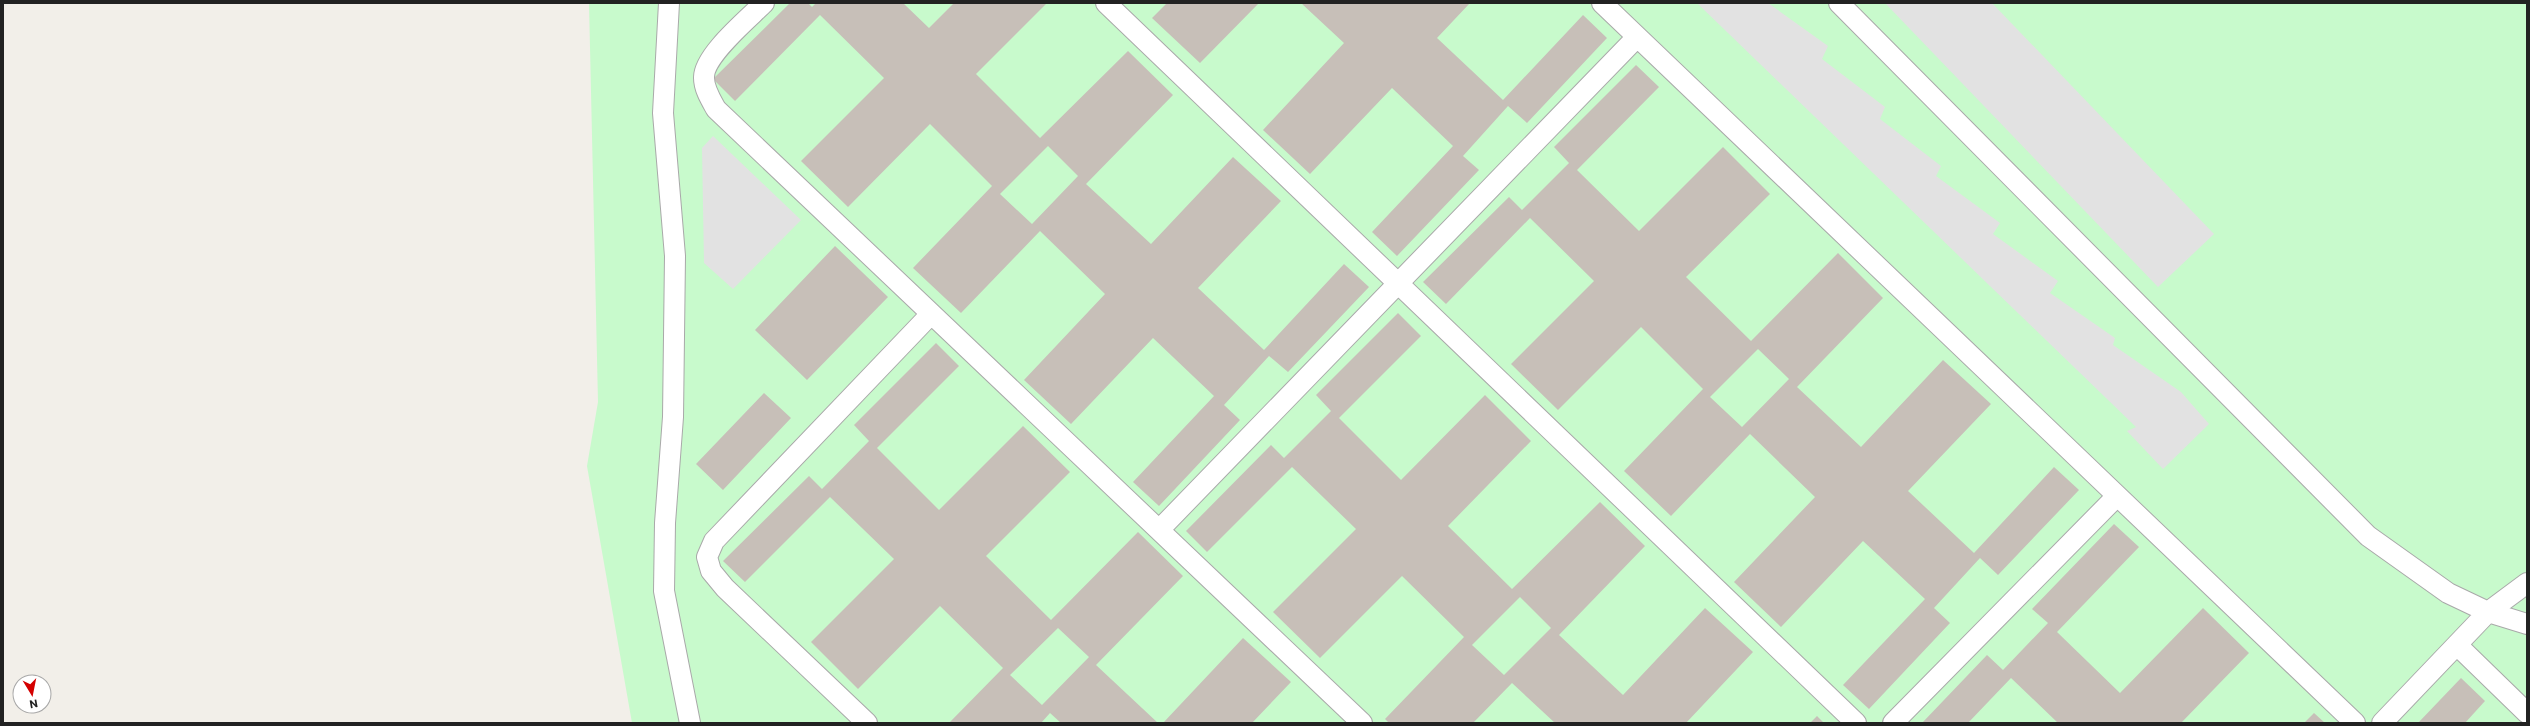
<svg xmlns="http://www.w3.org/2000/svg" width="2530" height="726" viewBox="0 0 2530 726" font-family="Commissioner,sans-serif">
<rect width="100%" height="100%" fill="#f2efe9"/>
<path fill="#c8facc" d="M589,3h1938v720h-1895l-45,-257 11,-64z"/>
<path fill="#e2e2e2" d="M1697,3h71l60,43 -6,13 63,48 -5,12 61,47 -5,10 64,47 -7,11 65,47 -8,12 65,45 -2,7 68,47 28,32 -46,45 -36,-38 9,-4z
M1885,3h107l222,231 -56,53z
M713,136l88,84 -68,69 -29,-26 -2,-115z"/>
<path fill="#c7bfb8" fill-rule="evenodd" d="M790,3h18l4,4 4,-4h87l26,25 25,-25h93l-71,71 64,64 88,-87 45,44 -87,89 65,60 82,-87 48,44 -83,87 66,62 80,-86 25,23 -81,85 -19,-16 -45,49 16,15 -81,86 -26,-24 81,-86 -61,-58 -82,86 -47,-44 81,-86 -65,-63 -79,82 -48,-45 79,-82 -62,-62 -82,83 -47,-46 83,-83 -64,-63 -85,86 -22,-22zM1048,146l30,30 -46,48 -32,-30z
M1167,3h92l-59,60 -48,-45z
M1301,3h169l-33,35 66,62 80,-85 24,23 -80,85 -19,-17 -45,50 16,14 -82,86 -25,-24 81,-86 -61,-58 -82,86 -47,-44 81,-87z
M1636,65l23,22 -82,83 62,61 84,-84 47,47 -84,83 65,64 87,-88 45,45 -86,89 64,60 82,-87 48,44 -83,87 66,62 80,-86 25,23 -81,85 -18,-17 -46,50 16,15 -81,86 -26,-24 82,-86 -62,-58 -82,86 -47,-45 81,-85 -65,-63 -79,82 -47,-45 79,-82 -62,-62 -83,83 -47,-46 83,-83 -64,-63 -84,86 -23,-22 86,-85 13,13 47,-47 -15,-16zM1758,349l31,30 -47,48 -32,-30z
M835,246l53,51 -81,83 -52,-50z
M1398,313l23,23 -82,82 62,62 84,-85 46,46 -83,85 64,63 88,-87 45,44 -86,89 64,60 82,-87 48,44 -67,71h-131l-43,-40 -39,40h-84l-4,-4 79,-82 -62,-61 -82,82 -47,-46 83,-83 -64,-62 -85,85 -21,-21 85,-86 13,13 47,-47 -15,-16zM1520,597l31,31 -47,47 -32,-30z
M936,343l23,23 -82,82 62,62 84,-84 47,46 -84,84 65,64 87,-88 45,44 -87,89 62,58h-97l-11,-10 -9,10h-92l54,-55 -63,-62 -82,83 -47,-47 83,-83 -64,-62 -85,85 -22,-21 86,-85 13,13 47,-48 -15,-16zM1058,628l31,29 -47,48 -32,-30z
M764,393l27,25 -68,72 -27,-26z
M2114,524l25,23 -82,85 63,61 83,-85 46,45 -68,70h-123l-47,-45 -43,45h-46l65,-68 16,15 45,-47 -16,-14z
M1243,638l48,44 -39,41h-89z
M2461,678l24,23 -20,22h-47z
M2314,713l11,10h-21z
M1817,716l7,7h-14z"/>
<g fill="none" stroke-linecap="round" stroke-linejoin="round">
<defs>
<path id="lane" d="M669,3l-6,110 12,143 -2,161 -8,106 -1,68 26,132
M764,3c-16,16 -61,53 -60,75 0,11 7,22 12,31l646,614
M1106,3l750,720
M1602,3l753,720
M1839,3l529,533 80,57 40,19 39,12
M1159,530l478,-493
M2457,645l70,68
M867,723l-142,-135 -14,-17 -4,-14 7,-16 217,-227
M1893,723l224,-227
M2382,723l106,-111 39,-29"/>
</defs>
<use href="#lane" stroke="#a9a9a9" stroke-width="22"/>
<use href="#lane" stroke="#fff" stroke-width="20"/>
</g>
<rect width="2530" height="726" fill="none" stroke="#222222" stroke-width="8"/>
<g transform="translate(32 694) rotate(170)"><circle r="19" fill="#ffffff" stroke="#a7a7a7"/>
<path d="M0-3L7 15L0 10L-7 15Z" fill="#d40000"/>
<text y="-6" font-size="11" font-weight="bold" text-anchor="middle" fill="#222222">N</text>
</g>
</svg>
